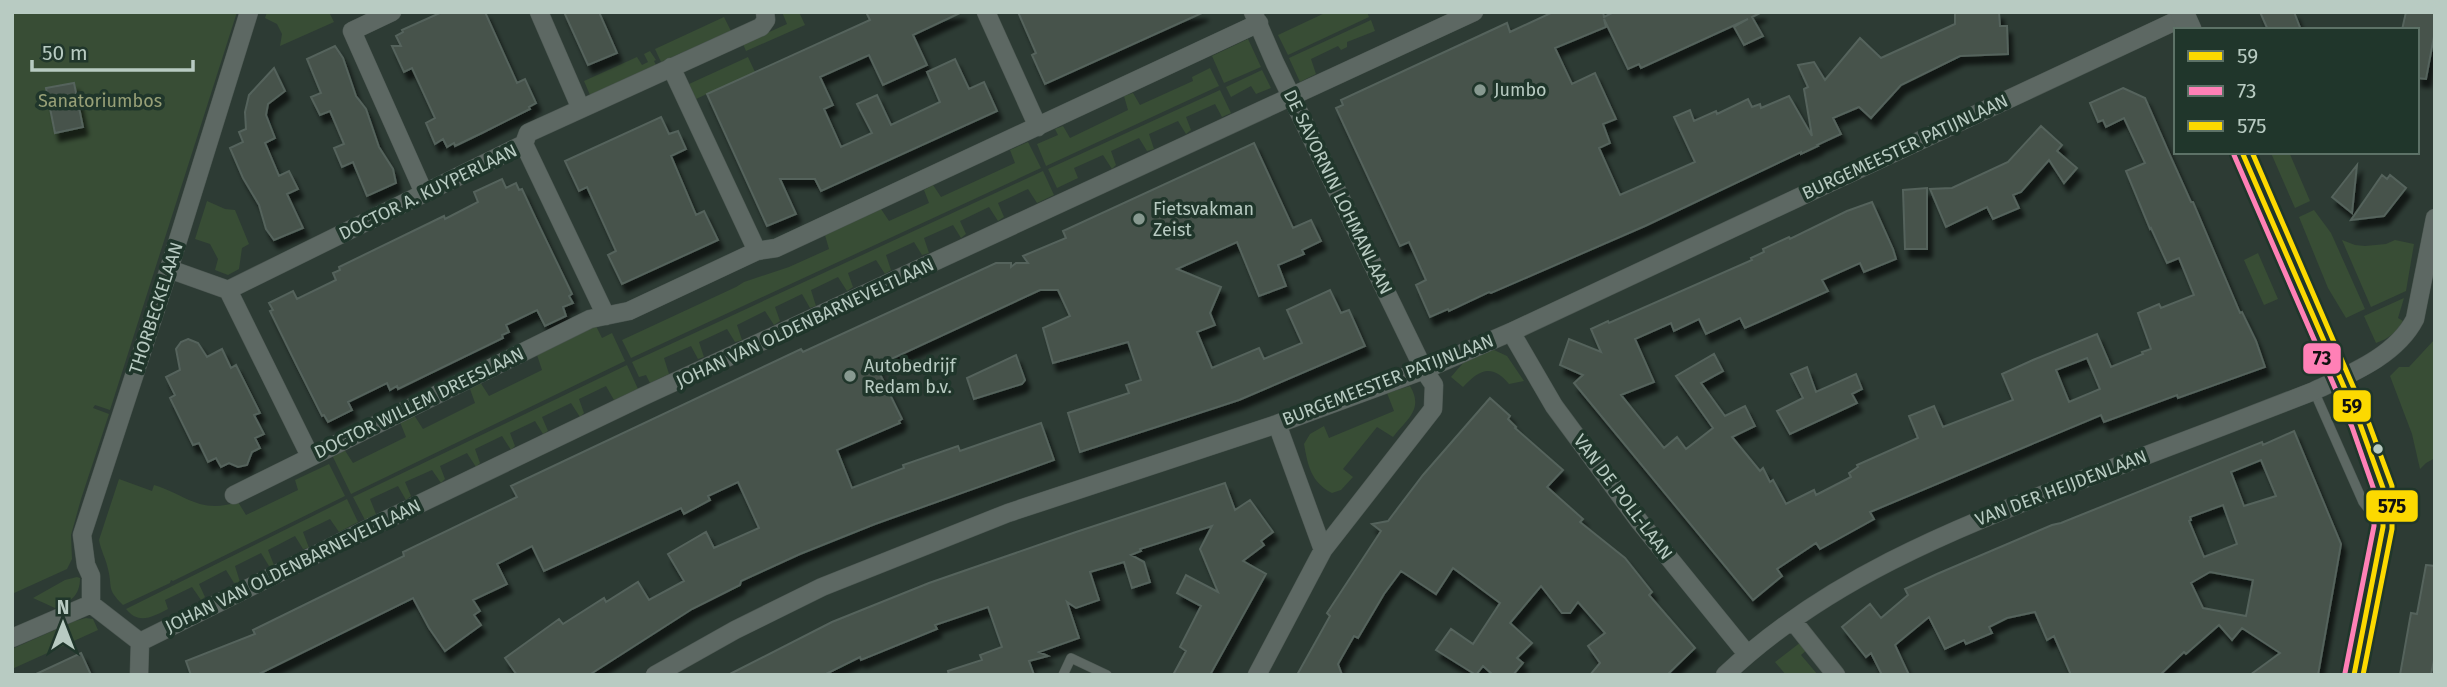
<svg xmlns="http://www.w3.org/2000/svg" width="2447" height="687" viewBox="0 0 2447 687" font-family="'Fira Sans',sans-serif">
<defs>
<filter id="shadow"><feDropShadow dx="4.5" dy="8" stdDeviation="2" flood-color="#0009"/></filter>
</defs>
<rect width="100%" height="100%" fill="#2d3b34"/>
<path fill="#384d35" d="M12,12h225l-127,398 -15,-5 -2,3 16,6 -28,85 -10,36 1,24 -5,10 -55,25z
M267,12h62l5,10 -54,24 2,-12 -5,-10 -12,-6z
M782,12h17l6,13 -59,26 -3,-7 44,-20z
M1327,12h40l2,5 -81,38 -10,-20z
M724,17l7,14 -70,31 -6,-13z
M1371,20l4,11 -28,11v5l-6,3 -3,-4 -27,13 5,15 -16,8 -11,-24z
M1248,39l13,28 -37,16 -12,-27z
M650,51l6,9 -2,1 2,4 -66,30 -6,-14 53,-24 5,8 6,-3 -4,-8z
M748,57l7,15 -59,27 -7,-15z
M1210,68l9,18 -173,80 -9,-22 21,-9 -3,-6 8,-3 7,12 58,-28 -4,-14 9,-3 7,12 53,-24 -1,-4z
M1262,70l9,18 -15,6 -5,-8 -20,11 -5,-10z
M1220,90l11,23 -9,4 -7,-13 -29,13 5,13 -5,4 -8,-13 -29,13 5,15 -7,2 -8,-13 -28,13 5,14 -4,4 -9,-14 -29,13 4,10 -21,10 -9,-19z
M1028,142l13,26 -410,190 -9,-18 114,-53 8,-5 45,-15 40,-18 -4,-14 56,-26 8,12 40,-18 -5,-13 9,-5 8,12 74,-34 -5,-13z
M2289,152l21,49 -15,7 -24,-55z
M1043,171l11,24 -17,8 -9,-14 -30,14 6,14 -6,4 -9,-14 -29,14 6,13 -5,4 -8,-13 -29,13 5,15 -7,2 -8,-13 -28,13 5,15 -6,4 -9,-14 -28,13 5,14 -6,4 -9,-14 -27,13 5,16 -6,2 -8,-14 -27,13 5,14 -6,4 -9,-14 -28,14 5,15 -7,2 -8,-13 -28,13 5,15 -6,2 -7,-13 -27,12 5,16 -19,9 -4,-8 -7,2 -7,-15z
M207,201l18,8 10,1 14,34 -7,4 -3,21 -11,6 -13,-5 3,-11 -8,-15 -15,-5z
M2314,210l17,23 34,76 -19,9 -18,-30 -29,-71z
M2342,240l13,5 10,1 21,-2 9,-4 19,4 -8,47 -35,16z
M2258,253l20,46 -14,6 -20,-45z
M2404,298l-6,20 5,3c-6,11 -15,18 -27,22l-12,-27z
M596,326l6,12 10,-5 13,28 -274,133 -19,-39 12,-6 9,14 53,-26 -6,-15 14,-7 9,14 52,-26 -5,-14 10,-7 9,14 53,-26 -5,-15z
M2435,339v119l-9,5 -6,6 -8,-35 -22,-58 9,-9h10z
M1494,350l13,6 17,25 -15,3c-18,-22 -31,-13 -46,3l-12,-10c15,-17 19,-25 43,-27z
M627,365l11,24 -24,11 -8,-14 -27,13 5,14 -4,4 -9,-14 -29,14 6,14 -5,3 -8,-13 -25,12 5,13 -4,4 -9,-14 -27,13 5,14 -4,4 -9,-14 -27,13 5,13 -4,4 -9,-13 -27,12 6,14 -5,4 -8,-14 -28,13 6,15 -11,6 -12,-23z
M1410,386c14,23 -3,33 -17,51l-16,-10 -34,42 10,8 -12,13 -9,3c-21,-11 -24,-27 -28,-49l6,-10 14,-8 5,12 65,-27 -7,-18z
M329,464l16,32 -172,85 -2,-1 -1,3 -47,22c-17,-17 -10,-16 -15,-36 -2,-10 -7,-18 -9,-29l20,-61 33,12 2,-6c34,11 46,29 84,17l8,13 52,-25 -3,-10z
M347,499l11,23 -19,10 -9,-13 -27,13 6,16 -6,1 -8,-13 -27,14 6,15 -5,1 -8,-13 -26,13 5,16 -6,1 -8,-13 -27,14 6,13 -4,3 -9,-13 -27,13 3,9c-16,8 -29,16 -42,0z
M77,577l3,1c0,18 -9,23 -25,30l-22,-10 32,-18z
M86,618l7,1 5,11 -86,39v-20l63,-28z
M1801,642l7,7 -7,6 17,20h-32l-11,-13z"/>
<path fill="#46524c" stroke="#55635c" stroke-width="2" fill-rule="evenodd" filter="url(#shadow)" d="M442,12h43l32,71 8,-4 11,24 -7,4 1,2 -48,24 -27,13 -1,-3 -7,4 -4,-8 -8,5 -9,-21 9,-5 -23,-50 -8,4 -12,-26h9l-5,-10 7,-4 -1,-2z
M564,12h35l18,41 -29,12z
M866,12h96l-49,23 14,30 -44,20 -14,-30 -49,22 13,28 -9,4 17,38 31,-14 -15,-29 20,-9 14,30 49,-23 -13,-30 28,-13 14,30 15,-7 13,29 -176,80 -6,-12h-35l16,35 -29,12 -60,-132 163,-74z
M1018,12h186l-159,72 -13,-29 4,-2z
M1553,12h50l1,5 10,-5h148l-10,5 11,19 -19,9 -10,-18 14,-8 -107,49 -2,-4 -11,5 -24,-50 2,8 -51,21 17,36 23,-11 21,46 -13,5 7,19 -11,5 21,47 75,-33 -21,-45 16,-7 4,11 22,-10 1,3 31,-15 4,8 8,-3 1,4 28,-12 23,40 -8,-47 4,-2 -10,-22 16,-3 11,18 35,-42 21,20 74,-34v-11l44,-1 1,14h7l1,28 -48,2 -59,29 -30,33 -12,-11 -26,11 8,16 -24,11 1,1 -17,8v-2l-156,74 -154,67 -2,-1 -40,19 -1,-2 -18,8 -14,-32 10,-5 -17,-38 -9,4 -64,-138 7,-3 -2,-5 166,-77 3,9z
M2260,12h34l7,18h-33z
M2406,12h29v19l-9,48 -9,-1v-48h-15z
M335,46l8,12 13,38 10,13 13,38 14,22 3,14 -29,13 -14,-34 -11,5 -8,-19 10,-4 -14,-33 -10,4 -9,-18 10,-4 -14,-34z
M274,68l11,23 -17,13 -2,11 9,23 -10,5 14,33 10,-5 9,18 -11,5 16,34 -29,12 -8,-11 -7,-24 -16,-27 -13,-30 13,-6 -4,-10 7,-3 -1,-17 4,-17z
M74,83l9,44 -28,6 -9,-45z
M2123,88l22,10 24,55 22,49h2l47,111 2,-1 14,29 9,26 -87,31 -1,-3 -73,27 -3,-7 -231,97 4,7 -54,30 -4,-6 -39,26 5,7 -29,24 -179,-217 9,-8 -23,-10 9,-26 32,13 -10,-23 17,-8 1,2 143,-63 -1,-2 13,-6 -1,-3 26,-12 1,2 57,-28 25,-9 21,47 3,10 -32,13 -4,-9 -38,17 6,11 -83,37 -5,-10 -34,16 -7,-15 -25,12 -3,-8 -36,16 19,43 -33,13 43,53 13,-11 9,12 27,-21 -37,-52 38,-22 9,17 -22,12 24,33 20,-10 10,20 -23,11 28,34 3,-3 7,14 3,-2 13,24 28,-14 2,5 35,-18 -2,-4 9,-6 -1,-2 61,-27 -9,-22 25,-10 9,21 70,-27 -11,-26 31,-14 64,-26 14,33 32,-13 -1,-2 9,-3 -13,-36 21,-9 2,4 33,-13 -15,-37 -12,5 -16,-35 -1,1 -24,-58 19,-8 -21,-45 -18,9 -3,-7 -5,2 -8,-19zM2087,358l13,31 -31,13 -13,-32z
M661,117l8,17 9,-3 8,18 -15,7 25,59 8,-4 14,29 -96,44 -14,-29 8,-4 -29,-64 -8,4 -14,-30z
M2041,126l21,19 -5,6 20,17 -13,15 -15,-23 -28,32 -8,3 6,13 -26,11 -6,-12 -41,20 -16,-38 22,-1 56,-26z
M1254,143l39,85 18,-8 10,21 -19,9 2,4 -26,11 8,21 -27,10 -22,-54 -60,27 44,18 -11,26 5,12 -18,7 15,36 47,-20 5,11 38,-16 -15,-33 43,-20 11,23 8,-3 16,36 -126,54 -159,52 -12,-39 61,-20 -3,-8 15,-5 -13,-38 -75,21 -10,-35 27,-12 -12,-26h-18l-164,76 26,53 -3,2 1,2 -63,27 15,38 52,-20 -1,-3 55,-19 2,5 81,-28 13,37 -179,64 -75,30 -59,27 -1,4 -48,24 -103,66h-72l-12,-17 54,-39 4,5 41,-26 2,4 32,-20 11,18 35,-19 -16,-27 38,-22 8,16 45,-20 -21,-46 -30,14 2,4 -26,14 -3,-6 -137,63 -12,-25 -35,18 10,20 -34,16 7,11 -6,4 7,10 -36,26 -16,-23 -16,-30 -156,77h-66l-5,-14 69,-27 -2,-4 151,-74 -1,-4 114,-55 -6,-11 290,-137 2,3 193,-89h15v4l5,-4h12l-5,-7 43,-18 -3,-7z
M2357,165l-5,48 -20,-16z
M2382,175l5,4 3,-4 16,13 -22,28 -33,4z
M502,179l4,9 10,-5 3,7 3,-1 13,28 37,77 -3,2 4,7 -10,4 3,9 -21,10 -8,-16 -31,15 3,7 -7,3 1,3 -105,51 -1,-3 -7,4 -3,-7 -39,19 4,8 -24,12 -4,-7 -2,1 -26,-52 -26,-53 3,-1 -4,-7 24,-12 4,8 39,-19 -3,-7 7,-3 -1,-3 105,-51 1,3 33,-17 -4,-10z
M1927,188v61h-22l-2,-59z
M188,339l10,4 9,14 15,-8 9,19 5,-3 24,48 -6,2 10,19 -9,4 5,10 -8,4 -5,13 -9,2 -9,-4 -8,4 -5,-9 -8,4 -9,-19 -6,2 -23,-47 5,-3 -9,-18 14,-7 -4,-21 5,-7z
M1016,355l9,25 -3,4 -48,15 -7,-21z
M1807,367l9,25 40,-18 6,15 -10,5 5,9 -67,31 -13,-23 26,-13 -12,-24z
M1490,398l20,18 -2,3 8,8 -1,1 48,42 -16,17 36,32 -3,3 45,36 27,34 -3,3 46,53 -28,27h-77l10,-12 -12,-17 17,-13 -27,-31 -8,11h-8l-21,-27 -31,37 22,20 -15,15 6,5 -10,12h-20l-10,-9 -7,9 -40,-25 15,-21 22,15 27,-41 -47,-35 -17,26 -35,-23 -17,23 -26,44 -4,-2 -16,28 4,11h-45l33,-59 -3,-3 54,-82 -9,-7 16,-3 35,-46z
M2294,431l47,113 -23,131h-68l30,-22 -38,-25 -10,12 -13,-15 -33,29 -2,-2 -24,23h-89l-17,-39 -7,4 -12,-28 -28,6 -18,9 3,6 -26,11 -2,-4 -19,9 -16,-32 -34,28 14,30h-27l-11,-22 -5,4 -24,-30 28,-23 11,14 27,-23 -3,-6 32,-15 115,-49 9,-2 201,-81 1,3zM2261,460l15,36 -32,10 -13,-34zM2223,505l14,39 -33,13 -15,-36 2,-1 -1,-3zM2210,572l43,8 -7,36 -43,-8 -12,-25z
M1225,483l10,27 15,-10 23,32 -12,9 3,4 -21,16 23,13 -56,101h-37l13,-24 -6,-4 21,-41 -24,-13 9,-18 32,17 -18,-43 12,-23 -72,23 1,2 -10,4 13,7 6,20 -18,6 -8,-26 -34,10 9,28 -23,8 -9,-6 12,36 -40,14 9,4 -19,5 5,14h-85l-1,-4 34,-11 -2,-5 22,-8 -14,-40 -53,18 2,4 -76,31 -1,-3 -36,18h-96l104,-53 97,-39 147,-51z
M2426,565l9,1v89l-4,20h-31l11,-62 6,1z
M81,653l10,22h-57z"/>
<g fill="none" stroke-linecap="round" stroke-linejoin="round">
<defs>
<path id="service" d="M2314,391l49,111 14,18
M1063,675l8,-17 36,17"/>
<path id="minor" d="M392,12l-40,19 72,162
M539,12l42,97
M986,12l52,115
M1253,12l22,51 149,307 10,15 -1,24 -110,141 -66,125
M671,67l86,184
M524,144l82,172
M169,269l59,21 82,166
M228,290l296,-146 4,-11 233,-106 5,-7 -1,-8
M1511,332l43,74 85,115 108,133
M1277,424l46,126
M234,495l356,-176 39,-8 128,-60 19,-3 483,-225
M91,604v-28l-5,-11 -4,-30 87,-266 80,-257
M91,604l49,38
M1793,621l43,54
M12,638l79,-34
M140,642l225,-112 279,-134 830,-384
M139,675l1,-33
M655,675l80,-45 87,-43 186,-74 269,-89 147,-54 87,-38 673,-315
M1725,675c99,-94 225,-145 351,-193 79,-30 159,-60 238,-91 36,-17 82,-35 101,-72l20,-101"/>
<path id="tertiary" d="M2182,12l8,18
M2242,152l118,272 23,64v39l-29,148"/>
</defs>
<use href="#service" stroke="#4d5853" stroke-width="10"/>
<use href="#minor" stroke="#4d5853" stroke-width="19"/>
<use href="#tertiary" stroke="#4d5853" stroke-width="24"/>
<use href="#service" stroke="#5d6863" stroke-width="9"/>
<use href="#minor" stroke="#5d6863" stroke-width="18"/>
<use href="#tertiary" stroke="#5d6863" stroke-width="23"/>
<defs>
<path id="bus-1" d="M2242,152l118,272 23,64v39l-29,148"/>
<path id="bus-2" d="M2234,155l118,272 22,63v36l-29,147"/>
<path id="bus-3" d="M2252,152l116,269 24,65v43l-29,146"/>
</defs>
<use href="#bus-1" stroke="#20362b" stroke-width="10"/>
<use href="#bus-2" stroke="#20362b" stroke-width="10"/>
<use href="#bus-3" stroke="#20362b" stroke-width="10"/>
<use href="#bus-1" stroke="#fcd900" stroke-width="5"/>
<use href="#bus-2" stroke="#ff80b6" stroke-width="5"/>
<use href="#bus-3" stroke="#fcd900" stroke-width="5"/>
</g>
<g fill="#879990" stroke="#20362b" stroke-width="2.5">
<circle cx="1480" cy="90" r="7"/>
<circle cx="1139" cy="219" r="7"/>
<circle cx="850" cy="376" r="7"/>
</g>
<circle fill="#b8cbc2" stroke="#20362b" stroke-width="2.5" cx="2378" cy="449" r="6"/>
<g text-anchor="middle" stroke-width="7" stroke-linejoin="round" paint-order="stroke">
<g font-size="18" fill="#b8cbc2" stroke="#20362b" text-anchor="start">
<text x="1494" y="96">Jumbo</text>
<text x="1153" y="215">Fietsvakman<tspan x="1153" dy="21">Zeist</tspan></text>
<text x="864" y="372">Autobedrijf<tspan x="864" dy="21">Redam b.v.</tspan></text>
</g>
<g font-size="18" fill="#98a077" stroke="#20362b">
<text x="100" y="107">Sanatoriumbos</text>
</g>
<g font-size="18" fill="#b8cbc2" stroke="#20362b">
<text transform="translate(1905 147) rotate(-25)" y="6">BURGEMEESTER PATIJNLAAN</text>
<text transform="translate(428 192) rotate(-26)" y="6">DOCTOR A. KUYPERLAAN</text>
<text transform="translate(1338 192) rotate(64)" y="6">DE SAVORNIN LOHMANLAAN</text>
<text transform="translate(156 308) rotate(-72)" y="6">THORBECKELAAN</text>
<text transform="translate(805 323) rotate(-25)" y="6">JOHAN VAN OLDENBARNEVELTLAAN</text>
<text transform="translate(1388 380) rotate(-21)" y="6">BURGEMEESTER PATIJNLAAN</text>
<text transform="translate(419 403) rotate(-26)" y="6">DOCTOR WILLEM DREESLAAN</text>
<text transform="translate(2061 488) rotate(-21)" y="6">VAN DER HEIJDENLAAN</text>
<text transform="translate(1623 497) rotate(53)" y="6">VAN DE POLL-LAAN</text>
<text transform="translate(293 566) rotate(-26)" y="6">JOHAN VAN OLDENBARNEVELTLAAN</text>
</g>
</g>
<g stroke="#20362b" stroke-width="2.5">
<rect x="2302" y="342" width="40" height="33" rx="7" fill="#ff80b6"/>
<rect x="2332" y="389" width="40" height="34" rx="7" fill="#fcd900"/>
<rect x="2365" y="489" width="54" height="34" rx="7" fill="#fcd900"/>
</g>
<g font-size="19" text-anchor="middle" font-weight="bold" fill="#111">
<text x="2322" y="365">73</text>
<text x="2352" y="413">59</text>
<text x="2392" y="513">575</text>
</g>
<rect width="2447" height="687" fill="none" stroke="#b8cbc2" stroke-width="28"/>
<rect x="2174" y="28" width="245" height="126" fill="#20362b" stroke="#5d7267" stroke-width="2"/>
<rect x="2188" y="51" width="35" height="10" fill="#fcd900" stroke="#5d7267" stroke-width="2"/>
<text x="2237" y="63" font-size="21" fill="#b8cbc2">59</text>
<rect x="2188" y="86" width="35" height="10" fill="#ff80b6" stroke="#5d7267" stroke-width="2"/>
<text x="2237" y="98" font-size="21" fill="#b8cbc2">73</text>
<rect x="2188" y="121" width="35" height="10" fill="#fcd900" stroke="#5d7267" stroke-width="2"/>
<text x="2237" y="133" font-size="21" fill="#b8cbc2">575</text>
<g transform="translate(63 624)" stroke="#20362b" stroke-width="5" paint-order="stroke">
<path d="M0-5L12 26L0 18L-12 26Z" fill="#b8cbc2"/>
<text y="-10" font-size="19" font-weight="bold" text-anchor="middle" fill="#b8cbc2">N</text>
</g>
<path d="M32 60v10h161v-10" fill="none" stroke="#b8cbc2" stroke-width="3.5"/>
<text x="42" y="60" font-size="21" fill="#b8cbc2" stroke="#20362b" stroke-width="5" paint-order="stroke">50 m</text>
</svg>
